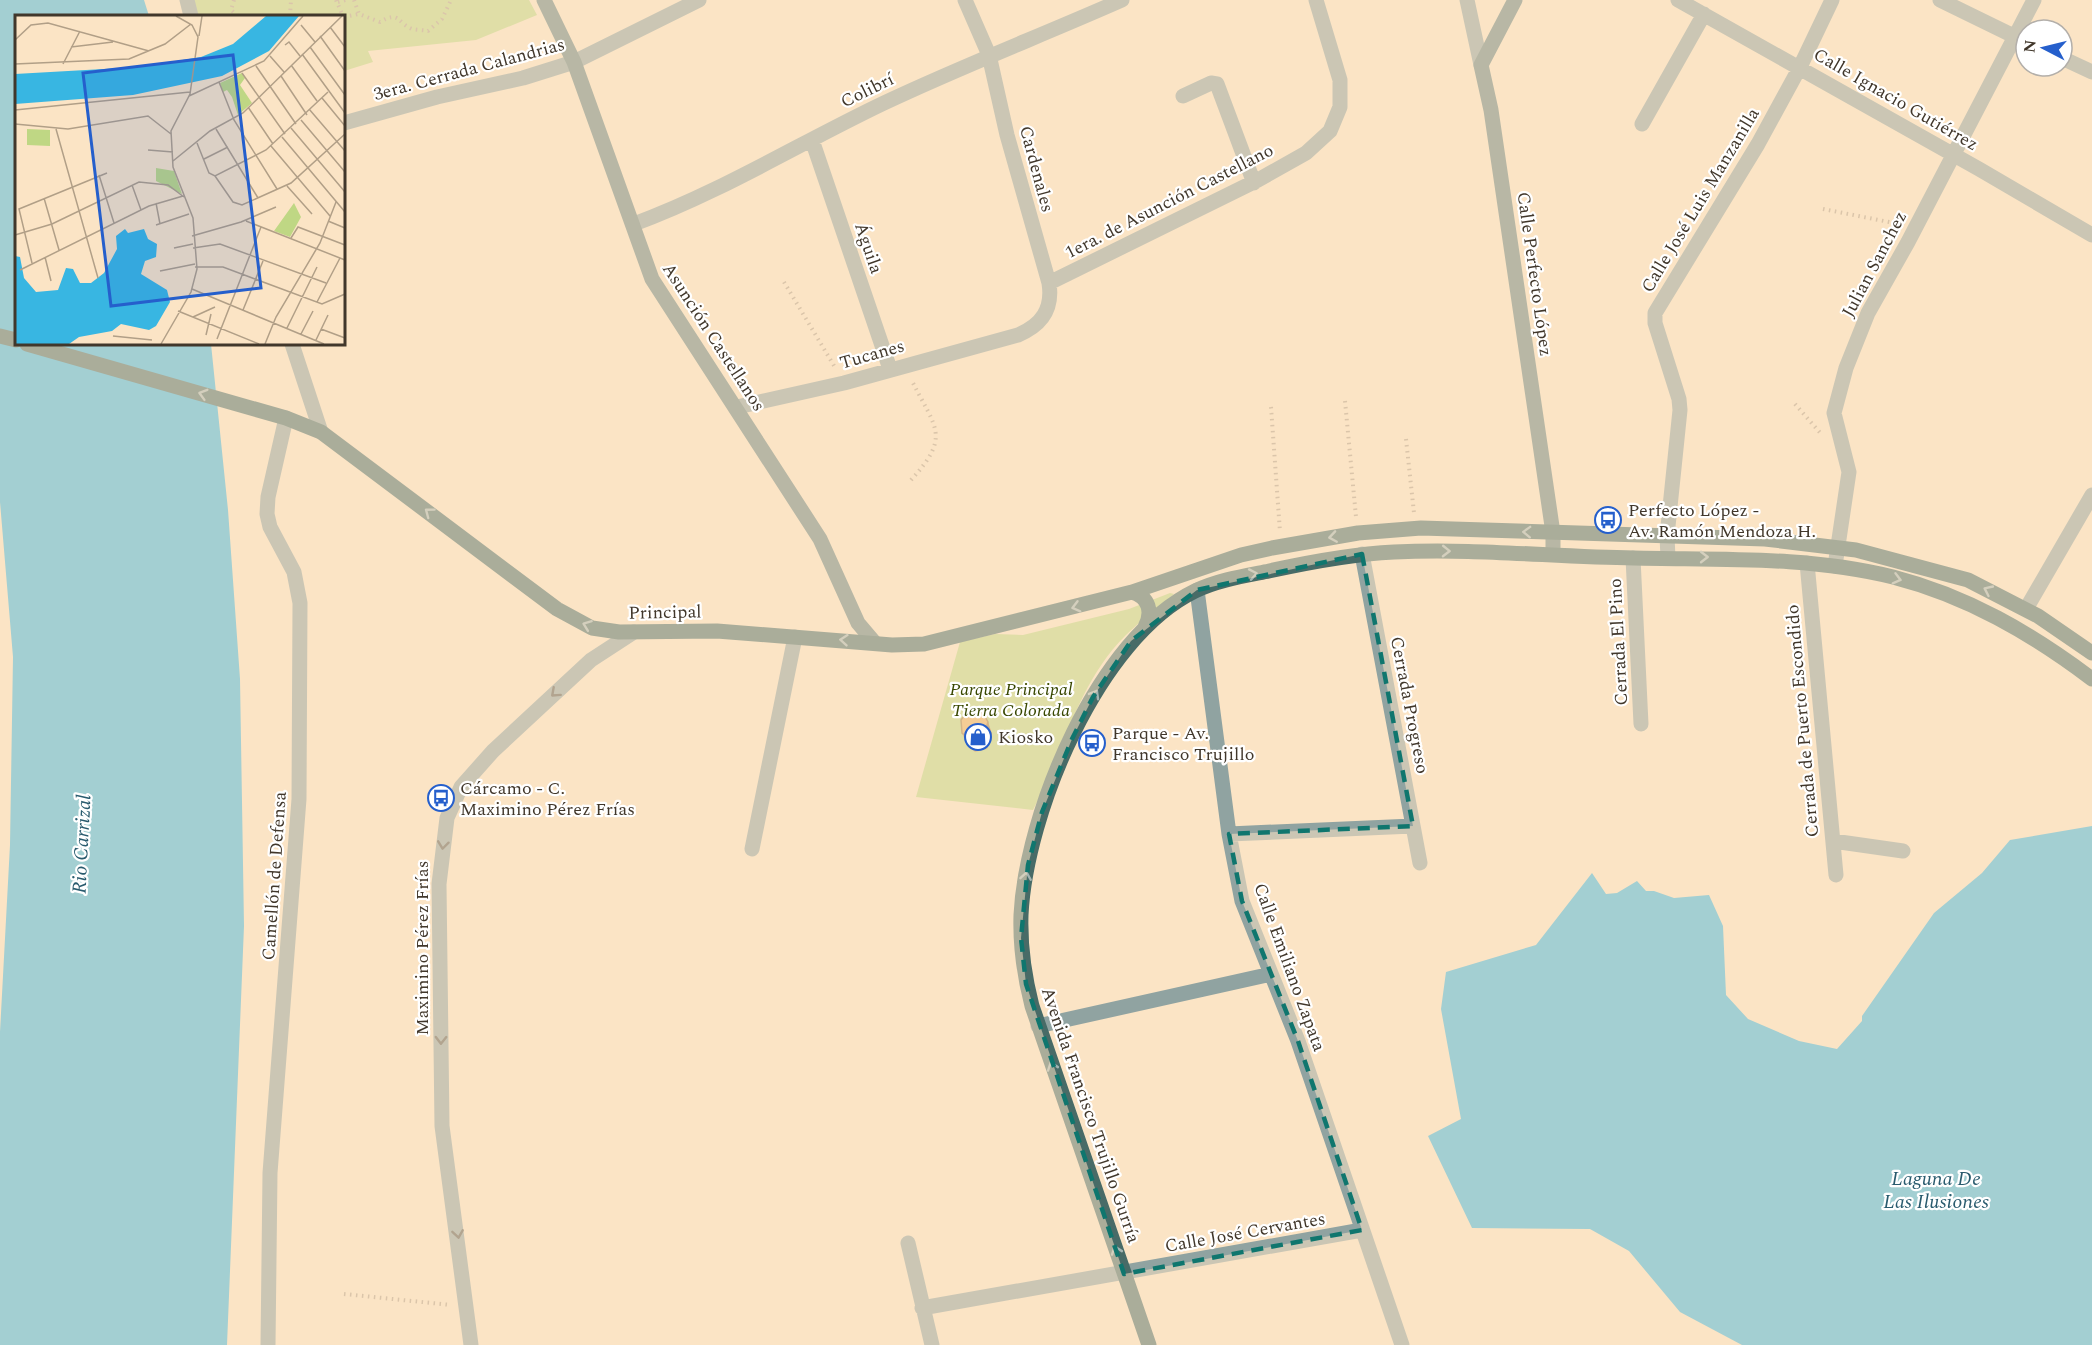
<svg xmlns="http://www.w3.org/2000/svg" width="2092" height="1345" viewBox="0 0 2092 1345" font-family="Spectral,serif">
<rect width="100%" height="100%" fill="#fbe4c5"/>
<path fill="#bfd784" d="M194,0h335l8,15 -61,25 -108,11 5,11 -29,9v-55h-146z
M1170,593l4,1c-16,14 -34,27 -49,42 -46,45 -63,118 -92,174l-117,-13 44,-155 35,-8 28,1 106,-26z"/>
<path fill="#38b6e2" d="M0,0h144l5,16h-133v328h195l17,166 12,169 4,247 -17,419h-227v-313l10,-187 3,-188 -13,-155z
M2092,826v519h-350l-62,-33 -51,-61 -39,-22 -118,-1 -44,-92 33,-17 -20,-110 5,-37 90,-27 56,-72 14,21 11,-1 20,-12 9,10h8l20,7 35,-3 14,31 3,69 22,24 51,22 38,8 25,-28v-5l72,-103 48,-40 28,-33z"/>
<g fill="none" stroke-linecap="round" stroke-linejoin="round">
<path stroke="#b3a18a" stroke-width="4" stroke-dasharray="1.5 4.5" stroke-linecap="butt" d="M234,0l-3,10 7,6
M336,0l7,16
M354,0l5,14 21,8c20,-12 17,1 32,7 5,1 11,1 16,2l14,-12 9,-19
M338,2l8,-2
M290,16l1,-16
M344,17l15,-3
M1823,209l76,15
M784,282l52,87
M1345,401l11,116
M1795,404l27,31
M1271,407l9,125
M1406,439l8,74
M911,480c40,-44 25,-51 1,-99
M344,1294l107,11"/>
<path stroke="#90a3a1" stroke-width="15" d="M187,0l4,16
M1467,0l14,65
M1678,0l301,169 113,66
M1940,0l86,42
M2062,58l30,14
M1183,96l28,-13 6,1 37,99
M344,123l93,-26 86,-19 51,-16 125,-62
M1642,124l62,-110
M812,140l78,229
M634,224c87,-32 166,-81 250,-121 78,-37 159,-68 238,-103
M1049,283l209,-103 48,-27 24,-22 10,-24v-27l-24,-80
M292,344l29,88
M737,407l107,-24 174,-48c24,-10 35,-26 31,-52l-42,-148 -18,-80 -24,-55
M1362,554l58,309
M1633,558l8,166
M1668,558l-1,-22 13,-126 -1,-11 -24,-76v-10l103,-169 42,-77 32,-67
M1807,563l29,312
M1835,566l14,-94 -15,-59 12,-45 22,-55 40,-71 126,-242
M1197,590l32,244 13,67 56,140 104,304
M2026,609l66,-114
M1229,834l184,-8
M1833,841l70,10
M752,849l43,-212
M1038,1026l233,-52
M908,1243l24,102
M922,1308l440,-78
M268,1345l2,-172 29,-374 1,-196 -6,-31 -24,-45 -3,-13 1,-17 18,-79
M471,1345l-29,-219 -3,-242 8,-66 14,-31 32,-36 98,-91 43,-28"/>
<path stroke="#66827f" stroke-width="15" d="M544,0l30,62 78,217 168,260 38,84 17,20
M1515,0l-34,65 10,45 62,423v21"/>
<path stroke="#486b67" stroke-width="15" d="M0,336l16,4
M27,344l259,74 35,14 236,177 35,19 27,4 98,-1 175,14 32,-1 208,-52 109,-37 31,-7 86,-15 63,-5 344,11 91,11 112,30 70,36 54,37
M1132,592c17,5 21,20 13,35
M1149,1345l-117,-339c-8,-31 -12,-60 -11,-91 5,-102 77,-277 174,-324 23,-11 49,-15 74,-20 41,-9 83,-17 125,-19 80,-4 160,5 240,6 87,2 174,-2 259,19 74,19 138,56 199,102"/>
</g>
<path fill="#ca974e" d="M988,722l4,12 -5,15 -12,3 -8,-7 -5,-12z"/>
<path fill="#a47b40" d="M988,722l4,12 -5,15 -4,-12z"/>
<path fill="#ebb05b" stroke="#a47b40" stroke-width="1.5" d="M967,712l16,1 5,9 -5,15 -12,3 -9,-7 -1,-13z"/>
<defs><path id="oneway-chevron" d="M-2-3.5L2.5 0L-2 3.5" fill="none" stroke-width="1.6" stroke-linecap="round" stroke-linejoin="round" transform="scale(1.5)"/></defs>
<g stroke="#a4b5b3">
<use href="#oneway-chevron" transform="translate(203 394) rotate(-164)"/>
<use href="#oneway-chevron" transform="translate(429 512) rotate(-143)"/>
<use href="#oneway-chevron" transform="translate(1527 532) rotate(-178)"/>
<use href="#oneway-chevron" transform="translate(1333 537) rotate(171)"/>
<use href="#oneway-chevron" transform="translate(1446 551) rotate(1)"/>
<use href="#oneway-chevron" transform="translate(1704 557)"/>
<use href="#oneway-chevron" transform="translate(1253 574) rotate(-11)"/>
<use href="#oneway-chevron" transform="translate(1897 579) rotate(15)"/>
<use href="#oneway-chevron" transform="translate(1988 590) rotate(-155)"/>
<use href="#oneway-chevron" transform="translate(1076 607) rotate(165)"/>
<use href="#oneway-chevron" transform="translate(587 625) rotate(-159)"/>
<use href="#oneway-chevron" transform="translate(844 640) rotate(-175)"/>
<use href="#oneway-chevron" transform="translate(1095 694) rotate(-60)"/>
<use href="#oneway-chevron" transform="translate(1026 876) rotate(-81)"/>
<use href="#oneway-chevron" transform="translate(1052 1066) rotate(-109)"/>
<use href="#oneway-chevron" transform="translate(1116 1250) rotate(-109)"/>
</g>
<g stroke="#59574e">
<use href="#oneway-chevron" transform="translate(555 693) rotate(138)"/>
<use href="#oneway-chevron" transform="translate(443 845) rotate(97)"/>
<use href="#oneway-chevron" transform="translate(441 1040) rotate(91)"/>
<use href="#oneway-chevron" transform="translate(458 1234) rotate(81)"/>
</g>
<path d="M0 0H2092V1345H0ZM1362,554l51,272 -184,8 13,67 56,140 64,189 -238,44 -98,-290 -5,-46 7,-73 14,-53 30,-73 21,-42 38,-56 66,-51z" fill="#fbe4c5" fill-opacity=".55" fill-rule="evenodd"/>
<path fill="none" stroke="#0f766e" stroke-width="4.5" stroke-dasharray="12 8" stroke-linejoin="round" d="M1362,554l51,272 -184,8 13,67 56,140 64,189 -238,44 -98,-290 -5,-46 7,-73 14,-53 30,-73 21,-42 38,-56 66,-51z"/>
<defs>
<symbol id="bus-ring" viewBox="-11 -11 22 22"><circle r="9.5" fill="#fff" stroke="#255fcc" stroke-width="1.5"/><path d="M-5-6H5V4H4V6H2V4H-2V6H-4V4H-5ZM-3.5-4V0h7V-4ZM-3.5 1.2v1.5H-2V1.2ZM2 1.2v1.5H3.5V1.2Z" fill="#255fcc"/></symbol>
<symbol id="shop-ring" viewBox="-11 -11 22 22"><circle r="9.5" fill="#fff" stroke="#255fcc" stroke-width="1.5"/><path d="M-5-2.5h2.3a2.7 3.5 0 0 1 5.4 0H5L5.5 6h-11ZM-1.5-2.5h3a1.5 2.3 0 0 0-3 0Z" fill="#255fcc"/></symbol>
</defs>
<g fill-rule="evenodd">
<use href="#bus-ring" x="1593" y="505" width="30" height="30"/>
<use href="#shop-ring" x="963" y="722" width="30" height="30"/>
<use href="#bus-ring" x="1077" y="728" width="30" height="30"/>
<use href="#bus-ring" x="426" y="783" width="30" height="30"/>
</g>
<g text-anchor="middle" stroke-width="4.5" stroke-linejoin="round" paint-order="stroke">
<g font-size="18" fill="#41372b" stroke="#fff">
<text transform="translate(469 69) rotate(-15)" y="6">3era. Cerrada Calandrias</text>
<text transform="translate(867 90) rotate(-26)" y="6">Colibrí</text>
<text transform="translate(1896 99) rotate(30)" y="6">Calle Ignacio Gutiérrez</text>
<text transform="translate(1037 169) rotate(75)" y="6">Cardenales</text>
<text transform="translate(1700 200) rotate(-59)" y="6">Calle José Luis Manzanilla</text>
<text transform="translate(1169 201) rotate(-27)" y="6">1era. de Asunción Castellano</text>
<text transform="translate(869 248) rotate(71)" y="6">Águila</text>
<text transform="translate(1874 264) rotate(-62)" y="6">Julian Sanchez</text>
<text transform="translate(1535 274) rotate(82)" y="6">Calle Perfecto López</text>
<text transform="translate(714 337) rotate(57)" y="6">Asunción Castellanos</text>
<text transform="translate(872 354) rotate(-16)" y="6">Tucanes</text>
<text transform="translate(665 612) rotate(-1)" y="6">Principal</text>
<text transform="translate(1618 642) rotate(-93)" y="6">Cerrada El Pino</text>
<text transform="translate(1410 705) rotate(79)" y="6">Cerrada Progreso</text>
<text transform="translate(1802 721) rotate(-95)" y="6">Cerrada de Puerto Escondido</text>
<text transform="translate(274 876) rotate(-86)" y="6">Camellón de Defensa</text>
<text transform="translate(422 948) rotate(-90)" y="6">Maximino Pérez Frías</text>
<text transform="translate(1290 967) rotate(70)" y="6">Calle Emiliano Zapata</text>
<text transform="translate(1091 1115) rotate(71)" y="6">Avenida Francisco Trujillo Gurría</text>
<text transform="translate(1245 1232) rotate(-10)" y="6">Calle José Cervantes</text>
</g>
<g font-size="18" fill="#41372b" stroke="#fff" text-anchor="start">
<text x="1628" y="516">Perfecto López -<tspan x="1628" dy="21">Av. Ramón Mendoza H.</tspan></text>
<text x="1112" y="739">Parque - Av.<tspan x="1112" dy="21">Francisco Trujillo</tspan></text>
<text x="998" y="743">Kiosko</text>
<text x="460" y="794">Cárcamo - C.<tspan x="460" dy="21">Maximino Pérez Frías</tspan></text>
</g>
<g font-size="18" font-style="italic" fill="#384700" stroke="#fff">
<text x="1011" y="695">Parque Principal<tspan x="1011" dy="21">Tierra Colorada</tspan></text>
</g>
<g font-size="20" font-style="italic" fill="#295b6e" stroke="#fff">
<text transform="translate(81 844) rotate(-87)" y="7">Rio Carrizal</text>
<text x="1936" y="1185">Laguna De<tspan x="1936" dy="23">Las Ilusiones</tspan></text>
</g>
</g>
<g transform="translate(15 15)">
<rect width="330" height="330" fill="#fbe4c5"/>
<path d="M227,58l3,5 -5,7 12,18 -14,12 -6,-18 -5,-7 -4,2 -3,-9zM12,114l23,1v16l-23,-1zM141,153l18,3 8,23 -26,-13zM279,188l7,14 -11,20 -16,-6z" fill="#bfd784"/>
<path d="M251,1h33l-30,35 -47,25 -89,19 -118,9v-30l124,-7 62,-10 32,-13zM110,214l3,4 16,-4 4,10 9,5 -1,13 -11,4 -4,13 26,16 3,12 -14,24 -7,4 -28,-6 -9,7 -33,6 -10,7h-54v-88l5,1 4,21 12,14 22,-2 8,-22 7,1 7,14h11l13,-10 13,-24 -1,-13z" fill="#38b6e2"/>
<path fill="none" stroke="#b19f87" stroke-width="1.5" d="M286,10l14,17M315,12l15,20M184,21l3,-20M305,21l25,35M0,25l16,-15 17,-2 101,28M270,30l4,-3 11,14M56,32l42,-5M295,32l35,48M287,39l43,59M255,41l14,16M0,49l114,-5 36,-15 26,-20M48,49l17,-33M276,50l26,36M241,51l40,58M227,58l43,61M266,61l26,39M204,67l15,38 43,69M174,81l75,-35 39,-45M307,83l23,28M233,92l25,37M294,94l36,42M0,95l175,-18M286,105l44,52M0,109l53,5 80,-13 23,18M276,113l54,64M41,114l42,149M201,114l42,69M267,122l63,75M182,128l12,30 6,3 51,-26 62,-58M256,131l59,70M133,135l25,2M189,144l24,-12M158,146l37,-30 33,-18 99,-97M84,160l15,48M200,161l18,26 9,3 49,-22 54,-49M117,170l9,25M272,171l25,28M29,183l15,52M141,188l4,21M231,206l99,39M313,206l17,7M141,210l33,-11M0,220l37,-11 87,-42 29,3 16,12M177,221l49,-14 35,-15M276,223l7,-11 47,18M159,233l19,-4M178,233l27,-4 106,39M30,242l6,24M17,248l-13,-54 88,-36M180,252h28l99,37 23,-10M5,255l129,-64 34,-10M145,256l35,-7M177,274l132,55M302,287l23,-44M228,295l20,-49M163,296l81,33M178,302l22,-10M272,313l30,-61M306,314l24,9M286,319l12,-23M191,320l5,-21M98,321l39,4M202,324l44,-112M301,325l12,-25M146,329l30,-52 6,-23 -4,-51 -20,-51 -2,-36 19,-37 8,-57 -6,-12 -16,-9M250,329l11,-27 44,-74 16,-41"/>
<path fill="#255fcc" fill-opacity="0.15" stroke="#255fcc" stroke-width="3" d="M218,40l28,233 -150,18 -28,-233z"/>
<rect width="330" height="330" fill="none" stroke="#41372b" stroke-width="3"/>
</g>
<g transform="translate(2044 48) rotate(277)"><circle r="28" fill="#ffffff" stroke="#b3afaa" stroke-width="1.5"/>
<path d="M0-4.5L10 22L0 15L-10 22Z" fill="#255fcc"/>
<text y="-9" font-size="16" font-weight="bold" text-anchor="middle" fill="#41372b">N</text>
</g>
</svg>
